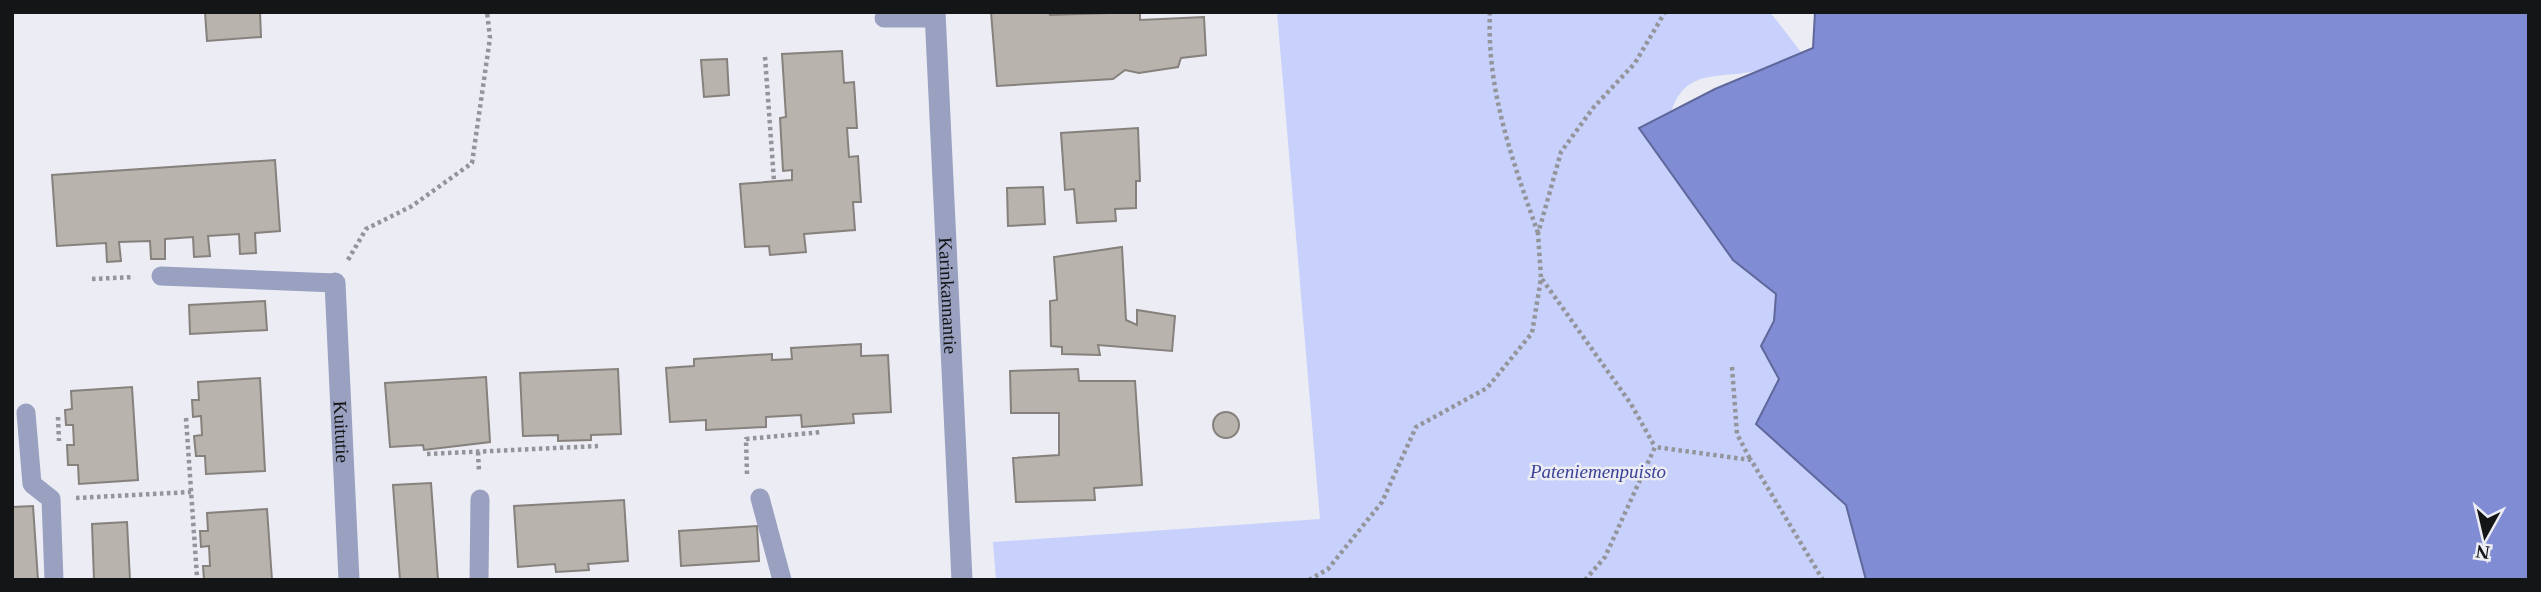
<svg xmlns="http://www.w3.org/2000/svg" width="2541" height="592" viewBox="0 0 2541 592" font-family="Georgia,serif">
<rect width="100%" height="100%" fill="#ebecf4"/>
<path fill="#c8d1fb" d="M1277,12h493l31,40c-14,6 -27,14 -41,18 -37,10 -73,-4 -88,40l-33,18 94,132 43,34 -2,27 -13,25 18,32 -23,46 90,81 20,75h-870l-3,-38 327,-23z"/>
<path fill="#808cd4" stroke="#60689b" stroke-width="2" d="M1815,12h714v568h-663l-20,-75 -90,-81 23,-45 -18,-33 13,-25 2,-27 -43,-34 -94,-132 76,-39 98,-41z"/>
<path fill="#b9b3ae" stroke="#86817c" stroke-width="2" d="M205,12h55l1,25 -54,4z
M991,12h58l1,3 90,-3v8l64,-3 2,38 -25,3 -3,9 -39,6 -14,-3 -12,9 -116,7z
M842,51l2,32 10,-1 3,46h-10l2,29 9,-1 3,46h-8l2,28 -51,4 2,18 -36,3 -1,-9 -24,1 -5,-63 52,-4v-10l-9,1 -3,-53 6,-1 -4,-63z
M727,59l2,36 -25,2 -3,-37z
M1138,128l2,53h-4v27l-21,1 1,12 -39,2 -3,-34 -9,1 -4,-57z
M275,160l5,71 -25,2 1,20 -16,1 -1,-20 -31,2 2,20 -16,1 -1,-20 -28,2v20h-14l-1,-18 -31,1 2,19 -14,1 -1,-19 -49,3 -5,-71z
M1043,187l2,37 -37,2 -1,-38z
M1122,247l4,73 11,5v-15l38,6 -3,35 -74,-6 2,10 -38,-1v-7l-11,-1 -1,-45 7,-1 -3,-43z
M265,301l2,29 -77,4 -1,-29z
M861,344v12l27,-1 3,57 -38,2 1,9 -52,4 -1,-12 -35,2v10l-60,3v-10l-36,2 -4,-54 28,-2v-7l78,-5v6l20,-1 -1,-11z
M618,369l3,65 -30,1v5l-33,1v-6l-35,1 -3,-63z
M1078,369l1,12h56l7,104 -48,3 1,12 -79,2 -3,-44 46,-3v-42h-48l-1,-42z
M486,377l4,65 -66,8 -1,-5 -33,2 -5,-64z
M260,378l5,93 -59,3 -1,-18h-9l-2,-20 8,-1 -1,-19 -8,1 -1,-17h7l-1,-18z
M132,387l6,93 -59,4 -1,-19h-10l-1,-20h7l-1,-20h-7l-1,-15 7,-1 -1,-18z
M1213 425a13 13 0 1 1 26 0a13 13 0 1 1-26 0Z
M431,483l7,97h-38l-7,-95z
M624,500l4,61 -40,3 1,6 -33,2 -1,-8 -37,3 -4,-61z
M33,506l5,74h-26v-73z
M267,509l5,71h-68l-1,-14h7l-1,-20 -8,1 -1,-16h8l-1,-18z
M127,522l3,58h-36l-2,-56z
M757,526l2,35 -78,5 -2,-35z"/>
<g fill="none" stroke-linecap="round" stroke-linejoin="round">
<path stroke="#94959b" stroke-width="4.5" stroke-dasharray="3.5 3.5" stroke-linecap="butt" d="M1490,12c-4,77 23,150 48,221
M765,57l9,124
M348,260l18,-31 46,-23 60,-43 18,-125 -3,-26
M92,279l42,-2
M1542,279l89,125 24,43
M1732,367l5,67 13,25
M58,417l1,24
M186,418l11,159
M478,452l1,20
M427,454l171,-8
M747,474l-1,-35 76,-7
M76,498l115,-6
M1309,580l19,-11 54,-67 34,-75 71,-39 45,-55 9,-55 -3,-44 23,-82 32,-44 42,-45 30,-51
M1585,580l20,-23 50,-110 96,13 72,120"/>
<path stroke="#99a0c0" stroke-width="19" d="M884,18h51
M161,276l174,7
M26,413l6,71 19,15 3,81
M760,498l22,82
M479,580l1,-81"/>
<g stroke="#99a0c0" stroke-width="21">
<path id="s1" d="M935,12l27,568"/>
<path id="s2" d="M335,283l14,297"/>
</g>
</g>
<g text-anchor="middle" stroke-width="5" stroke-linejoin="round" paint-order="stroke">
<g font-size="19" fill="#141517" stroke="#ebecf4">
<text dy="7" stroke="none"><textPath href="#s1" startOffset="284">Karinkannantie</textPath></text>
<text dy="7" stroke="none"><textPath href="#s2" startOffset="149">Kuitutie</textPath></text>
</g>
<g font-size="19" font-style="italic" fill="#3b4196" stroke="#ebecf4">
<text x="1598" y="478">Pateniemenpuisto</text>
</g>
</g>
<rect width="2541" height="592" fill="none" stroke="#141517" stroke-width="28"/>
<g transform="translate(2485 536) rotate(188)" stroke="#ebecf4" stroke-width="5" paint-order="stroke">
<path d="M0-5L12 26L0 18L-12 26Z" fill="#141517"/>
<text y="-10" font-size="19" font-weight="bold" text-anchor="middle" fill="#141517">N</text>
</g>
</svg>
